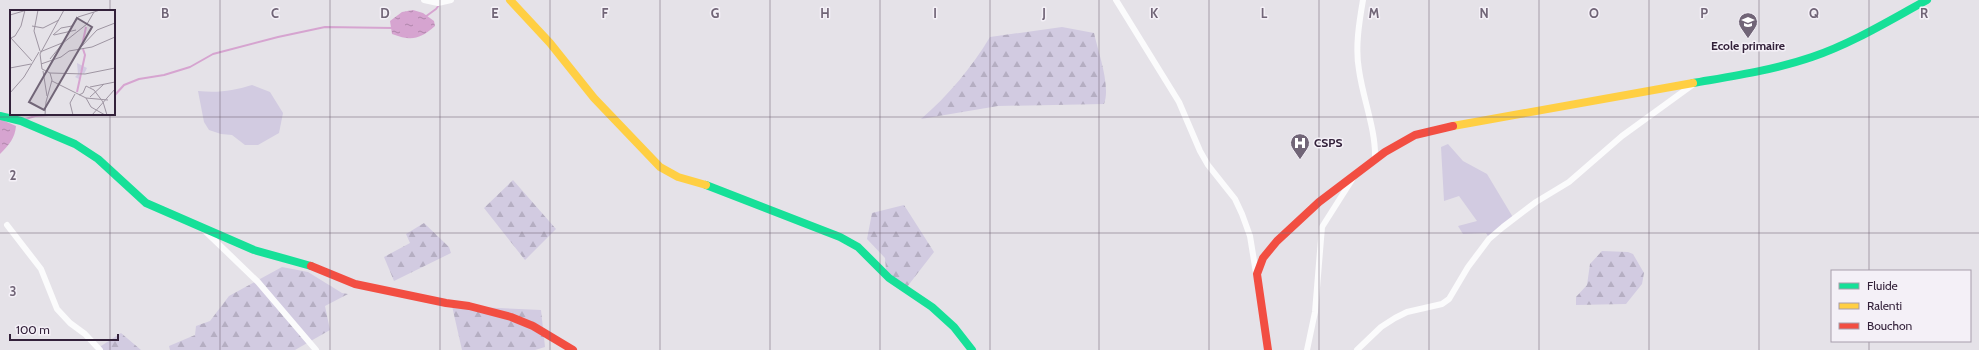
<svg xmlns="http://www.w3.org/2000/svg" width="1979" height="350" viewBox="0 0 1979 350" font-family="Cabin,sans-serif">
<defs>
<pattern id="forest-firs" width="22" height="20" patternUnits="userSpaceOnUse"><rect width="22" height="20" fill="#d2cbe1"/><path d="M5 1l3.5 6h-7zM16 11l3.5 6h-7z" fill="#b5aec2"/></pattern>
<pattern id="water-ripples" width="26" height="14" patternUnits="userSpaceOnUse"><rect width="26" height="14" fill="#d6a4d0"/><path d="M2 4q2-2 4 0t4 0M15 11q2-2 4 0t4 0" fill="none" stroke="#ae85aa"/></pattern>
</defs>
<rect width="100%" height="100%" fill="#e5e2e8"/>
<path fill="#d2cbe1" d="M252,85l18,7 13,21 -4,20 -21,12h-13l-13,-10 -11,-1 -12,-4 -5,-8 -6,-31c20,2 35,0 54,-6z
M1448,144l15,17 24,13 27,45 -24,20 -4,-6 -23,1 -5,-8 19,-5 -18,-25 -15,5 -3,-54z"/>
<path fill="url(#forest-firs)" d="M1062,27l32,6c4,19 17,53 10,71l-106,2 -77,13c27,-23 51,-52 69,-82z
M513,180l43,49 -31,31 -41,-52z
M904,205l30,47 -27,35 -15,-9 -6,-8 -1,-12 -18,-19 5,-26z
M424,223l25,24 2,6 -57,28 -10,-24 26,-14 -4,-9z
M1602,251l26,1 5,2 11,19 -2,11 -16,20 -50,1v-8l11,-12 3,-21z
M282,267l26,5 34,21 6,1 -23,12 5,24 -35,20h-125l-1,-4 26,-11 1,-9 14,-5 19,-25z
M452,306l89,4 4,37 -10,3h-73z
M121,333l20,17h-46z"/>
<path fill="url(#water-ripples)" d="M413,10l10,3 11,8 1,5c-16,14 -24,15 -43,8l-2,-13 12,-9z
M0,119l16,7c-1,12 -7,19 -16,28z"/>
<g fill="none" stroke-linecap="round" stroke-linejoin="round">
<path stroke="#d6a4d0" stroke-width="2" d="M425,17l11,-8 3,-4
M114,96l10,-11 15,-6 25,-4 26,-8 23,-13 65,-17 47,-10 68,1
M26,119l9,-3 26,-2"/>
<path stroke="#fbfbfc" stroke-width="6" d="M424,0l14,3 13,-3
M1116,0l63,102 21,49 8,14 27,34 7,15 8,22 6,37
M1363,0c-4,23 -8,48 -4,70 4,29 17,60 16,88
M7,225l34,44 16,40 13,14 15,11 15,16
M205,231l53,51 58,68
M1307,350l8,-38 7,-85 33,-52
M1357,350l24,-23 14,-9 12,-6 35,-8 7,-5 19,-32 21,-28 14,-12 33,-25 33,-20 53,-46 73,-53"/>
<path stroke="#16e098" stroke-width="8" d="M1693,83c40,-7 81,-13 119,-26 41,-14 78,-37 115,-57
M0,116l21,5 54,23 23,15 48,44 108,47 57,16
M706,185l134,52 18,10 31,31 43,29 22,20 18,23"/>
<path stroke="#ffcf43" stroke-width="8" d="M510,0l40,43 44,55 66,69 18,10 28,8
M1453,126l240,-43"/>
<path stroke="#f24e42" stroke-width="8" d="M311,266l44,18 91,19 23,3 42,11 22,9 40,24
M1268,350l-11,-76 6,-16 14,-17 42,-39 66,-50 30,-17 38,-9"/>
</g>
<path fill="none" stroke="#716577" stroke-width="1" stroke-opacity="0.55" d="M110,0v11M220,0v350M330,0v350M440,0v350M550,0v350M660,0v350M770,0v350M880,0v350M990,0v350M1099,0v350M1209,0v350M1319,0v350M1429,0v350M1539,0v350M1649,0v350M1759,0v350M1869,0v271M110,114v236M0,117h1979M0,233h1979M1869,341v9"/>
<defs>
<symbol id="school-pin" viewBox="-11 -11 22 30"><path d="M0 17L-7.5 6A9.5 9.5 0 1 1 7.5 6Z" fill="#716577" stroke="#f4f0f7"/><path d="M0-5L7-2L0 1L-7-2ZM-4 1L0 2.5L4 1V4Q0 6-4 4Z" fill="#fff"/></symbol>
<symbol id="hospital-pin" viewBox="-11 -11 22 30"><path d="M0 17L-7.5 6A9.5 9.5 0 1 1 7.5 6Z" fill="#716577" stroke="#f4f0f7"/><path d="M-5-5h3v3.5h4V-5h3V5h-3V1.5h-4V5h-3Z" fill="#fff"/></symbol>
</defs>
<g fill-rule="evenodd">
<use href="#school-pin" x="1737" y="11" width="22" height="30"/>
<use href="#hospital-pin" x="1289" y="132" width="22" height="30"/>
</g>
<g text-anchor="middle" stroke-width="3" stroke-linejoin="round" paint-order="stroke">
<g font-size="12" font-weight="bold" fill="#33213a" stroke="#f4f0f7">
<text x="1748" y="50">Ecole primaire</text>
<text x="1314" y="147" text-anchor="start">CSPS</text>
</g>
</g>
<g transform="translate(10 10)">
<rect width="105" height="105" fill="#e5e2e8"/>
<path d="M67,53l10,5 -3,6 -4,-3 -1,8 -4,-2 3,-3z" fill="#d2cbe1"/>
<path fill="none" stroke="#d6a4d0" stroke-width="2" d="M72,36l4,-19M67,82l8,-37 -2,-6"/>
<path fill="none" stroke="#9e95a2" stroke-width="1" d="M28,0l-4,21 6,20M0,5l17,-5M22,16l11,2 16,-8M43,25l8,-7 11,-2 6,-9 16,-5M44,25l22,-5M0,27l22,24M1,28l4,-2 6,-10 4,-16M71,37l16,-17 18,-7M30,42l22,-9M40,49l13,-16 24,-19 7,-12 6,-2M31,54l20,-7 8,-6 23,-4 23,-10M0,58l21,-4M33,61l4,25M40,63l35,1 30,-6M42,71l34,17 5,9 14,8M80,77l25,-5M0,83l14,-16 15,-25M69,85l4,-2 3,-7 8,4 9,12 4,13M80,87l14,-13M76,88l22,2M35,105l1,-13 6,-22 -2,-7 -8,-4 -2,-15 24,-44M63,105l-3,-12 5,-9M82,105l23,-26"/>
<path fill="#716577" fill-opacity="0.15" stroke="#716577" stroke-width="2" d="M67,8l15,9 -48,83 -15,-8z"/>
<rect width="105" height="105" fill="none" stroke="#33213a" stroke-width="2"/>
</g>
<g font-size="13" text-anchor="middle" font-weight="bold" fill="#716577" stroke="#f4f0f7" stroke-width="3" stroke-linejoin="round" paint-order="stroke">
<text x="165" y="18">B</text>
<text x="275" y="18">C</text>
<text x="385" y="18">D</text>
<text x="495" y="18">E</text>
<text x="605" y="18">F</text>
<text x="715" y="18">G</text>
<text x="825" y="18">H</text>
<text x="935" y="18">I</text>
<text x="1044" y="18">J</text>
<text x="1154" y="18">K</text>
<text x="1264" y="18">L</text>
<text x="1374" y="18">M</text>
<text x="1484" y="18">N</text>
<text x="1594" y="18">O</text>
<text x="1704" y="18">P</text>
<text x="1814" y="18">Q</text>
<text x="1924" y="18">R</text>
<text x="13" y="180">2</text>
<text x="13" y="296">3</text>
</g>
<rect x="1831" y="270" width="140" height="72" fill="#f4f0f7" stroke="#a79dab"/>
<rect x="1839" y="283" width="20" height="6" fill="#16e098" stroke="#a79dab"/>
<text x="1867" y="290" font-size="12" fill="#33213a">Fluide</text>
<rect x="1839" y="303" width="20" height="6" fill="#ffcf43" stroke="#a79dab"/>
<text x="1867" y="310" font-size="12" fill="#33213a">Ralenti</text>
<rect x="1839" y="323" width="20" height="6" fill="#f24e42" stroke="#a79dab"/>
<text x="1867" y="330" font-size="12" fill="#33213a">Bouchon</text>
<path d="M10 334v6h108v-6" fill="none" stroke="#33213a" stroke-width="2"/>
<text x="16" y="334" font-size="12" fill="#33213a" stroke="#f4f0f7" stroke-width="3" paint-order="stroke">100 m</text>
</svg>
